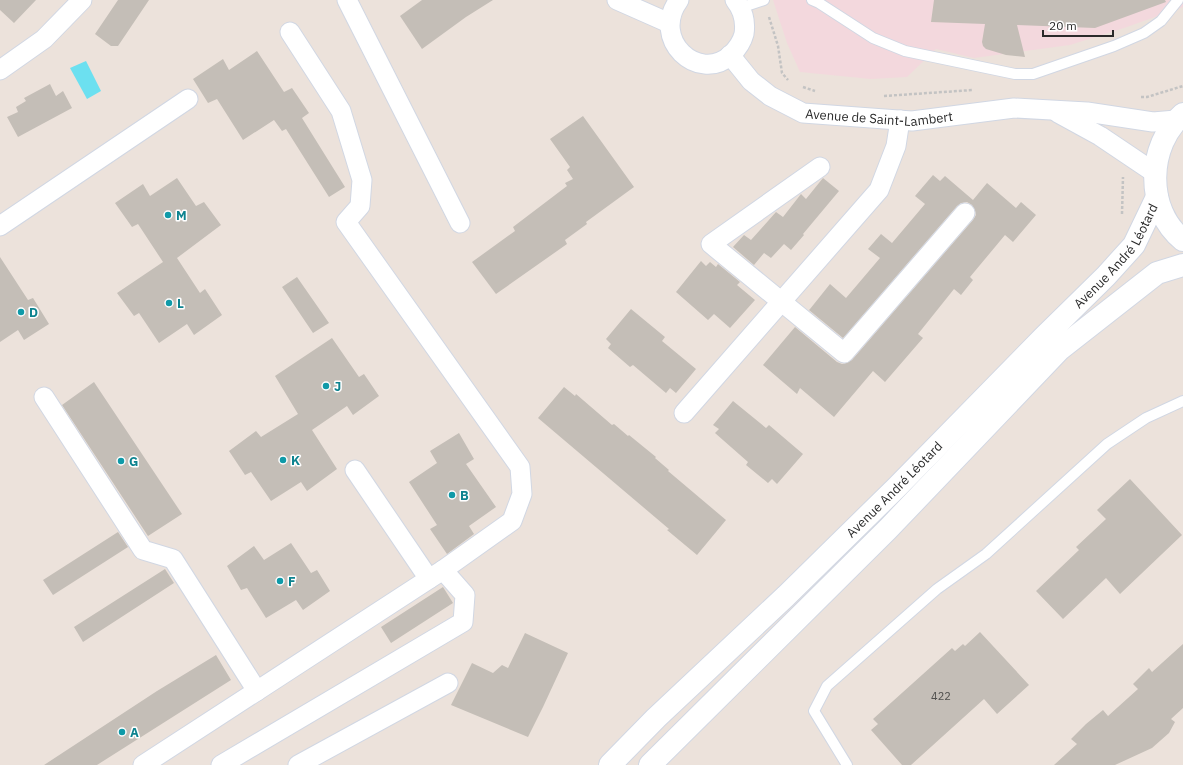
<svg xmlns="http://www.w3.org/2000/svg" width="1183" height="765" viewBox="0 0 1183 765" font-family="'IBM Plex Sans',sans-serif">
<rect width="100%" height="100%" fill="#ece2db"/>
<path fill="#f3d8dd" d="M773,0h410v7l-59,21 -54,17 -96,13 -38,-9 -29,28 -36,2 -71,-7 -13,-29z"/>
<path fill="#6ce0f0" d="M86,61l15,30 -14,8 -17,-31z"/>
<path fill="#c4beb7" d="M0,0h36l-22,23 -14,-13z
M118,0h31l-31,46h-7l-16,-12z
M422,0h71l-27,17 -44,32 -22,-33z
M934,0h231l1,2 -71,26 -78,-3 8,32 -19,-2 -20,-6 -3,-3 -1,-4 3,-18 -54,-2z
M257,51l27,41 8,-4 17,25 -7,5 43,69 -16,10 -43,-68 -4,2 -8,-11 -31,20 -26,-41 -9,4 -15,-24 30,-20 6,11z
M50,84l6,12 7,-5 9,17 -54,29 -11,-20 11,-5 -2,-5 10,-6 -2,-3z
M583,116l51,71 -48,35 1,2 -22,16 2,4 -71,50 -24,-32 43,-31 -2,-4 54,-41 -2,-3 8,-4 -6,-9 3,-3 -20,-28z
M933,175l7,6 5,-5 28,24 14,-17 29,25 5,-6 15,13 -23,27 -8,-7 -35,42 3,3 -12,15 -7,-6 -36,45 5,4 -38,44 -12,-11 -39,46 -34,-29 -3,6 -34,-29 32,-38 42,35 5,2 5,-1 5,-3 121,-140 3,-5 -1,-5 -3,-5 -5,-3 -6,1 -4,3 -114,132 -34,-28 1,-1 20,-25 16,14 34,-40 -12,-9 13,-15 11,9 33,-39 -10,-8z
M177,178l19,28 8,-4 17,23 -44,33 23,35 5,-4 17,26 -28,20 -7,-11 -28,19 -20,-30 -5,3 -17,-23 46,-31 -25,-38 -6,3 -17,-24 28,-19 7,12z
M823,178l16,13 -36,43 1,1 -13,15 -7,-6 -13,14 -7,-5 -10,12 -21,-18 11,-12 7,5 25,-28 7,5 18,-23 5,5z
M0,257l28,43 5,-2 16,26 -25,16 -6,-10 -18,12z
M701,261l5,5 4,-4 6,5 2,-3 22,18 -3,3 18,15 -25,28 -16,-14 -6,6 -32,-28z
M297,277l32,46 -16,10 -31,-46z
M631,309l34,28 -3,4 34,28 -20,24 -6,-5 -4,5 -33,-28 -3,2 -22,-19 3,-4 -5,-5z
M332,338l27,39 5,-3 15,22 -26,19 -6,-9 -35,24 25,39 -30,22 -6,-9 -30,19 -20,-29 -6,3 -16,-24 27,-20 5,6 37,-23 -23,-38z
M94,382l88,132 -34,22 -86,-131z
M564,387l11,9 1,-2 36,31 2,-1 14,12 1,-1 27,22 -1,1 14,12 -1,1 58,49 -29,35 -30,-25 2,-1 -131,-111z
M733,401l33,27 3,-3 34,29 -26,30 -5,-5 -4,4 -22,-18 2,-3 -33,-29 4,-4 -6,-4z
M459,433l15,26 -8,5 30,43 -27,19 5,8 -27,20 -17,-25 7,-4 -28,-43 28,-19 -7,-12z
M1130,479l52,56 -62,59 -14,-16 -43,41 -27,-28 43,-41 -3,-3 30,-28 -9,-9z
M118,532l10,15 -75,48 -10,-15z
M291,543l20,30 6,-3 13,21 -27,19 -7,-10 -30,18 -19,-30 -6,2 -14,-24 27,-20 10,14z
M165,569l9,14 -91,59 -9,-15z
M443,587l10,16 -62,40 -10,-16z
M980,632l49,53 -32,29 -13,-15 -73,66h-9l-31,-35 7,-6 -5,-5 79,-71 3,3 8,-7 2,2z
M525,633l43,20 -25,54 -15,30 -77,-32 21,-42 21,10 9,-8 6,3z
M1183,644v64l-12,11 4,3 -6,11 -17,15 -37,17h-61l23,-21 -6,-5 15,-15 17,-14 5,6 30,-27 -5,-5 16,-16 3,4z
M216,655l15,25 -134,85h-53l113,-74z"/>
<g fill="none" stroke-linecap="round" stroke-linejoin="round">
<defs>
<path id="lane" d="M812,0l7,3 54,35 32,13 110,23h18l81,-28 30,-13 17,-12 17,-21
M740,8l24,-8
M847,765l-33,-54 13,-25 110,-97 49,-35 121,-110 39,-26 37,-17"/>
<g id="street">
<path d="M347,0l113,223"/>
<path d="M617,0l52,23"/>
<path d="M679,0c-29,39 19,84 52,55 6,-6 11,-13 13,-21 2,-13 -1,-24 -9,-34"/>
<path id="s1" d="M730,55l21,26 19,15 33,17 109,8 102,-13 73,4 66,10 23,-2"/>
<path d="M0,70l44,-31 38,-39"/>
<path d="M1058,113l42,23 55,37"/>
<path d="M820,167l-109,77 133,109 121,-140"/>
<path d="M0,226l188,-127"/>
<path d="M44,397l99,153 30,9 84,132"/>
<path d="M684,413l195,-223 17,-44 4,-26"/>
<path d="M355,470l74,109"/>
<path d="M143,765l286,-186 14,-9 69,-49 10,-27 -2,-27 -174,-245 14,-16 2,-26 -21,-69 -51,-79"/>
<path d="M221,765l242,-143 2,-27 -22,-25"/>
<path d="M298,765l150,-82"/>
</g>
<g id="secondary">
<path d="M1183,114c-36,31 -38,96 0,126"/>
<path id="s2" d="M610,765l46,-47 130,-122 111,-109 147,-150 62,-61 28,-31 23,-48"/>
<path d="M650,765l238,-236 172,-180 97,-76 26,-8"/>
</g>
</defs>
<use href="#lane" stroke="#d1d7e3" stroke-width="12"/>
<use href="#street" stroke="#d1d7e3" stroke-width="21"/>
<use href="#secondary" stroke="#d1d7e3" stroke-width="24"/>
<path stroke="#c3c3c3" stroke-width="2.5" stroke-dasharray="3 2" stroke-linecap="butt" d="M769,17l9,29 4,27 6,7
M803,87l12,4
M884,96l89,-6
M1141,97h6l36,-11
M1122,214l1,-37"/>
<use href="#lane" stroke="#fff" stroke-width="10"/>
<use href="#street" stroke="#fff" stroke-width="19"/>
<use href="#secondary" stroke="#fff" stroke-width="22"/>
</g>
<g fill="#0f9aa8" stroke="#fff" stroke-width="1.5">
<circle cx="168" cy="215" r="4"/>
<circle cx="169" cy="303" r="4"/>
<circle cx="21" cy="312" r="4"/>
<circle cx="326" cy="386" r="4"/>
<circle cx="283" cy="460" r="4"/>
<circle cx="121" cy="461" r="4"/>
<circle cx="452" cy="495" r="4"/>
<circle cx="280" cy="581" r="4"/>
<circle cx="122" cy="732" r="4"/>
</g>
<g text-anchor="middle" stroke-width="3" stroke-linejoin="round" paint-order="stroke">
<g font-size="11" fill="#504f4d">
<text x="941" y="700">422</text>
</g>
<g font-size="13" fill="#2a2a2a" stroke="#fff">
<text dy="5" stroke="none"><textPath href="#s1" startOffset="171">Avenue de Saint-Lambert</textPath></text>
<text dy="5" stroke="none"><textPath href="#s2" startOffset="719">Avenue André Léotard</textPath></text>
<text dy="5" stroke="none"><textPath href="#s2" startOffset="396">Avenue André Léotard</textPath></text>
</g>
<g font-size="13" font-weight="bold" fill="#0d838f" stroke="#fff" text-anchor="start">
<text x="176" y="220">M</text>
<text x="177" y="308">L</text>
<text x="29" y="317">D</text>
<text x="334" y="391">J</text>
<text x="291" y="465">K</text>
<text x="129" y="466">G</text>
<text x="460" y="500">B</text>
<text x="288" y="586">F</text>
<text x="130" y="737">A</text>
</g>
</g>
<path d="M1043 30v6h70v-6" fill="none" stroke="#2a2a2a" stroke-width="2"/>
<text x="1049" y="30" font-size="12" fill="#2a2a2a" stroke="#ffffff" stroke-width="3" paint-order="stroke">20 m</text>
</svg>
